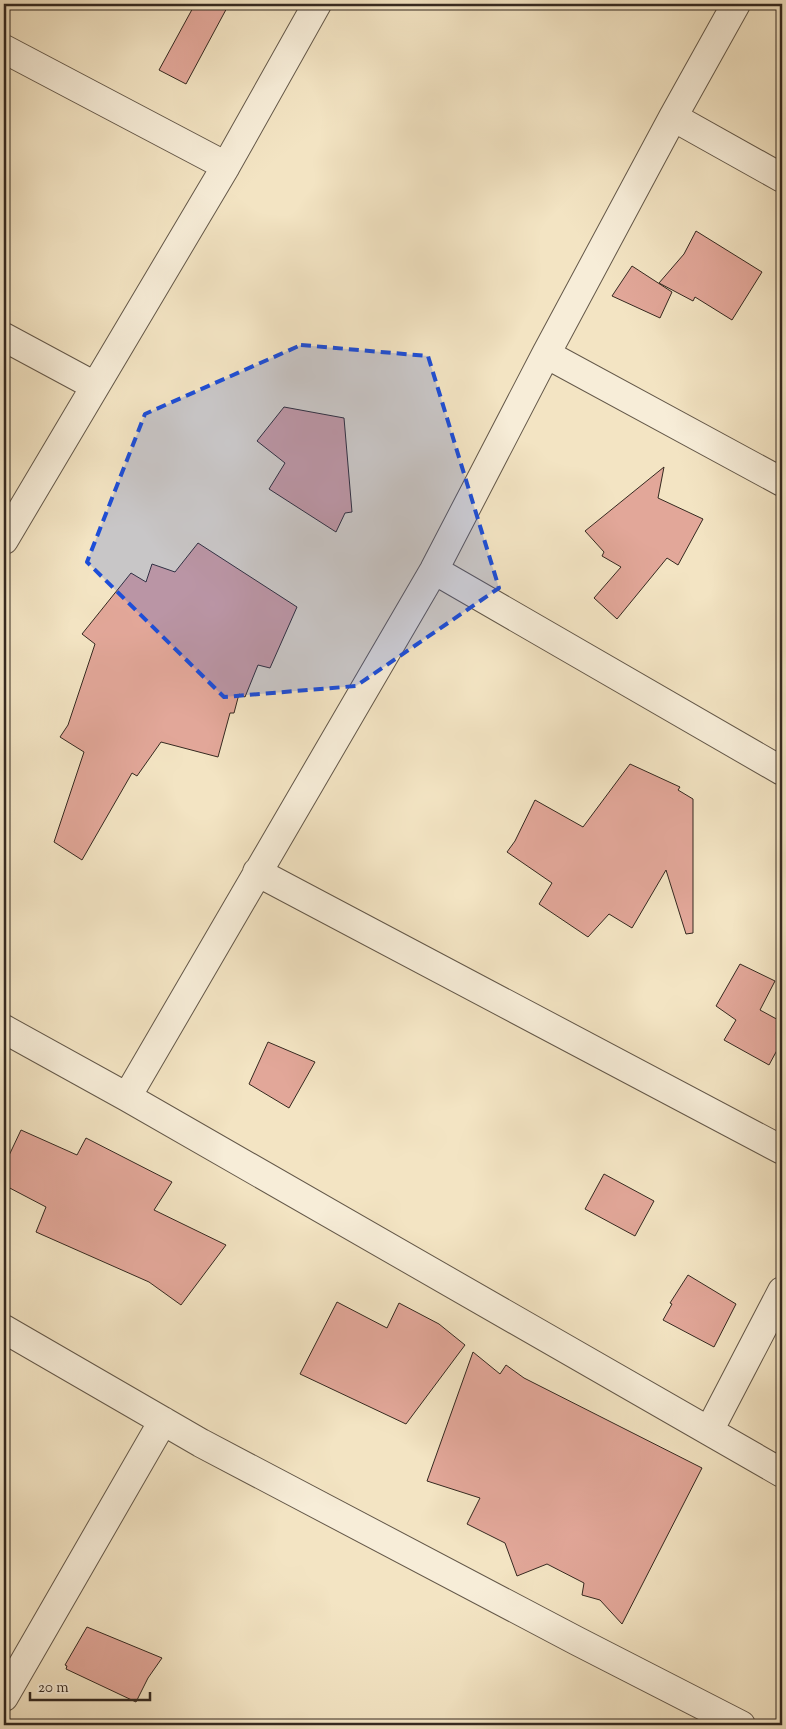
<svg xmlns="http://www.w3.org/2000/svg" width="786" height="1729" viewBox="0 0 786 1729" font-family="'Sorts Mill Goudy',serif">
<rect width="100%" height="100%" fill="#f3e4c3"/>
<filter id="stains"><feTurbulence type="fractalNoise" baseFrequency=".004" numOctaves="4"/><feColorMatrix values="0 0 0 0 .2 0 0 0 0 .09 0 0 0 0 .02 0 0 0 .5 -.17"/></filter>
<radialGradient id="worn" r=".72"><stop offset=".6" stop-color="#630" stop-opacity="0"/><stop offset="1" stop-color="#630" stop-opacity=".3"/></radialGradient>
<path fill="#e2a799" stroke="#352920" d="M195,4h34l-43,80 -27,-14z
M696,231l66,41 -30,48 -37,-23 -2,4 -34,-18 25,-29z
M632,266l40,26 -12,26 -48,-22z
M284,407l60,11 8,94 -7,1 -9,19 -67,-43 16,-26 -28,-22z
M664,467l-6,31 45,21 -25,46 -11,-7 -50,61 -23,-21 27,-31 -19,-11 2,-4 -19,-21z
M198,543l99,64 -27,61 -12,-3 -13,32 -6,-3 -5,19h-4l-12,44 -57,-15 -24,34 -5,-3 -50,87 -28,-18 30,-90 -24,-15 8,-12 27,-81 -13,-10 49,-61 15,9 6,-18 23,8z
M630,764l50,23 -2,3 15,9v134l-7,1 -20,-64 -34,58 -23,-14 -21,23 -49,-33 13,-21 -45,-31 8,-11 20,-41 48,27z
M740,964l35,17 -15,29 22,12v19l-13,24 -45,-25 12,-20 -20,-14z
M268,1042l47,20 -26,46 -40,-24z
M21,1130l56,25 9,-17 86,44 -18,28 72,35 -45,60 -32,-23 -113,-50 10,-25 -42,-22v-19z
M604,1174l50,27 -19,35 -50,-27z
M688,1275l48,29 -22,43 -51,-27 9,-16 -2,-1z
M337,1302l50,26 12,-25 40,21 26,21 -59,79 -106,-50z
M473,1352l27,22 6,-9 18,13 178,90 -80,156 -22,-24 -18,-5 2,-12 -37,-19 -30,12 -12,-33 -38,-19 13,-26 -53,-17z
M87,1627l75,31 -14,20 -12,24 -70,-33 1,-3 -2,-1z"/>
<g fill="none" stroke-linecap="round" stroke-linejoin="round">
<defs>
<path id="minor" d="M4,49l222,117
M673,117l109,61
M4,337l91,49
M546,354l236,128
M4,540l222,-374 91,-162
M434,570l348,201
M257,872l525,278
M4,1029l123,68 655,376
M127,1097l307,-527 112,-216 127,-237 63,-113
M4,1329l197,114 376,198 164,84
M709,1431l73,-140
M4,1697l159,-276"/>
</defs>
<use href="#minor" stroke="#645849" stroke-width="30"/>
<use href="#minor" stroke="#f7edd8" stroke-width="28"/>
</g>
<path fill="#1d4ed8" fill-opacity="0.2" stroke="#1d4ed8" stroke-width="4" stroke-dasharray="10 6" stroke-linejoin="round" d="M301,345l127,11 71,232 -143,98 -132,11 -137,-135 58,-148z"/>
<rect width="786" height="1729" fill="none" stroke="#f3e4c3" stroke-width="20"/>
<rect x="5" y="5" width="776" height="1719" fill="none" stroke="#352920" stroke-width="2.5"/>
<rect x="10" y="10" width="766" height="1709" fill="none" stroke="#352920"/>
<path d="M30 1692v8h120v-8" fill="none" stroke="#352920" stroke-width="2.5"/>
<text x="38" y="1692" font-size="15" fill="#352920" stroke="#f7edd8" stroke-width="4" paint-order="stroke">20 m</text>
<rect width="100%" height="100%" filter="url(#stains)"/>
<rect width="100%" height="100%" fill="url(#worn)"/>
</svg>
